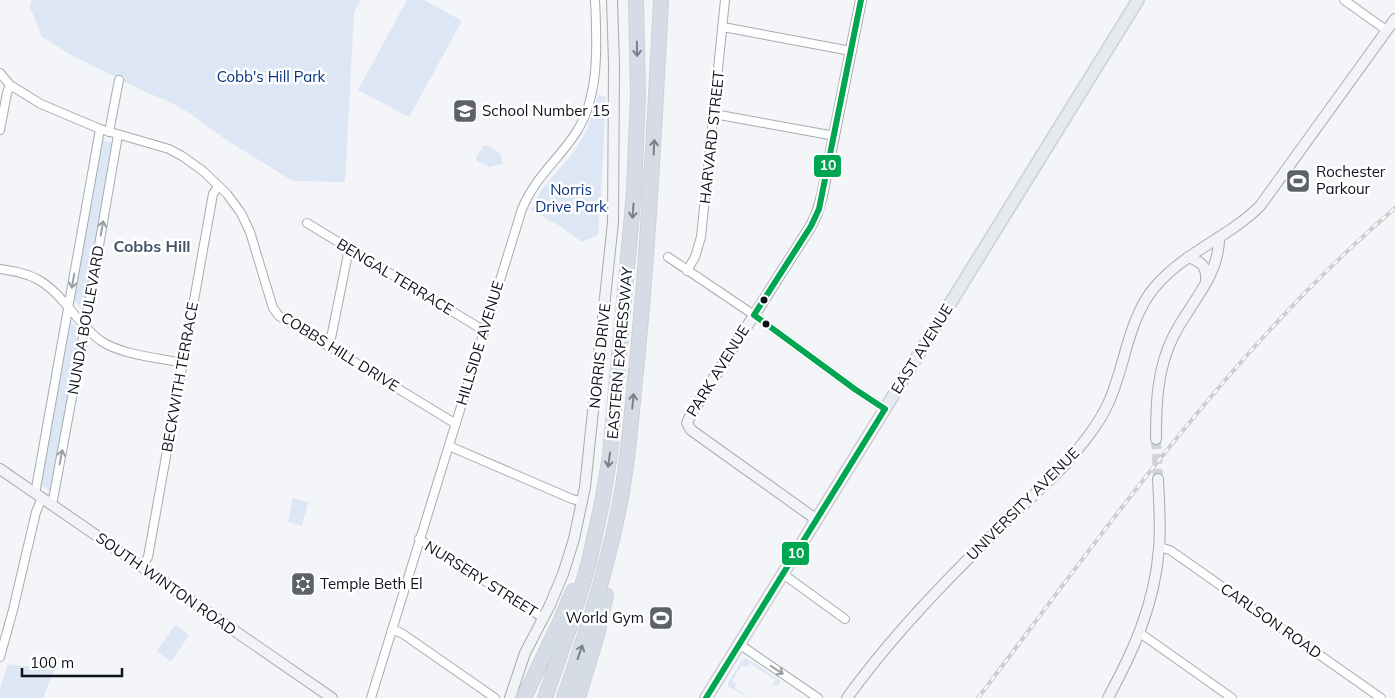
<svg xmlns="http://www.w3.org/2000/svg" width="1395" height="698" viewBox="0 0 1395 698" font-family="Mulish,sans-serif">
<rect width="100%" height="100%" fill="#f3f5f8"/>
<path fill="#dce6f5" d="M32,0h329l-7,12 -9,170 -52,-1 -65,-40 -37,-27 -23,-13 -20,-8 -77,-38 -29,-18 -12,-30z
M407,0h17l38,21 -53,96 -51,-27z
M598,95l8,2 -4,82 -4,56 -16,7 -22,-16 -29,-16 11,-21 30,-35 15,-24z
M101,140l13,3 -29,170 -12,-14z
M487,145l13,8 3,11 -14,3 -12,-6 -1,-4 8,-11z
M70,320l11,13 -30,159 -12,-9z
M293,498l15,4 -6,24 -14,-4z
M175,625l14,10 -18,27 -14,-11z
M746,658l35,23 -2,4 -6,1 2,-6 -25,-17 -3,4 -5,-2 -10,16 4,3 -1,4 14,10 -21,-12v-3l14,-23z
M8,664l46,6 -11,28h-43v-9z"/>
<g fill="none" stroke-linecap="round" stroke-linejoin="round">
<path stroke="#d0d3d7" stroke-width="10" stroke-dasharray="10 5" stroke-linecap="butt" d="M1156,439l2,40"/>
<defs>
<path id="street" d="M1344,0l42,30
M723,27l128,24
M0,73l10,12 31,19 59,25 69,20 13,7 21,15 24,23 14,19 9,19 23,76 6,8 177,108
M714,114l121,22
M0,130l7,-37 3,-8
M109,132l10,-52
M307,223l176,107
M668,257l86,58 102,75 29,19
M0,269c13,2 26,4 37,10 26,14 40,45 64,62 21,14 58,17 82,22
M687,271l8,-14 6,-20 24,-237
M329,348l20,-99
M449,446l123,53 11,3
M35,494l65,-365
M52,505l33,-178 33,-192
M419,539l124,79
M1159,547l11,3 211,148
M142,567l6,-10 65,-363 5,-8
M783,574l62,45
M392,629l11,5 92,64
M1140,633l92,65
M739,644l79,54
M0,657l13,-47 23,-98 6,-14
M371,698l151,-489c14,-34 37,-49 55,-78 23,-36 20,-90 18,-131"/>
<path id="secondary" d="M1188,257c15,5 19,10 18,26
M1156,439c0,-35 1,-70 17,-102 16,-33 47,-61 46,-100
M0,469l332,229
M817,520l-126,-90 -4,-7 4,-9 120,-188 6,-13 5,-17 39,-196
M510,698l15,-45 25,-48 13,-31 11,-35 11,-52 28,-265 1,-158 -2,-64
M847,698c63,-87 141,-159 218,-233 15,-19 31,-36 42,-59 17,-35 19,-76 41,-110 28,-41 78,-56 112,-90l135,-187
M1108,698c26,-48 47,-95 51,-150 2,-23 0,-46 -1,-69"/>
<path id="primary" d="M706,698l432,-698"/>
<path id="highway" d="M524,698l35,-74 14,-33
M545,698l27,-78 17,-58 13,-59 8,-48 24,-263 4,-97 -2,-95
M564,698c21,-61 41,-122 54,-185 11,-53 14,-108 20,-162 11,-117 17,-234 23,-351
M578,698l19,-63 9,-40"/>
</defs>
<use href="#street" stroke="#a8abb1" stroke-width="10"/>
<use href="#secondary" stroke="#a8abb1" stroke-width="12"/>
<use href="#primary" stroke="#cfd0d4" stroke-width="14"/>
<use href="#highway" stroke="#cfd0d4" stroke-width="16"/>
<use href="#street" stroke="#fdfefe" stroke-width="8"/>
<use href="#secondary" stroke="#f1f3f7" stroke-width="10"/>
<use href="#primary" stroke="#e5e9f0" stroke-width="11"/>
<use href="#highway" stroke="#d5dce6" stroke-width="14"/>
<defs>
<path id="rail" d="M978,698c129,-170 254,-350 417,-490"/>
</defs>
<use href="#rail" stroke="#cececf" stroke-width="4"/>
<use href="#rail" stroke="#fff" stroke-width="2" stroke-dasharray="5.5" stroke-linecap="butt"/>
<defs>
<path id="bus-1" d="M754,315l57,-89 8,-17 42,-209
M754,315l102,75 29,19
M706,698l179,-289"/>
</defs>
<use href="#bus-1" stroke="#fff" stroke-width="10"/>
<use href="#bus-1" stroke="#00a651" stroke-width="6"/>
</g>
<defs><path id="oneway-shaft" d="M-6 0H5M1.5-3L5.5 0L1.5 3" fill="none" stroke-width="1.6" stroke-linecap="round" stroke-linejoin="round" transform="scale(1.25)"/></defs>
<g stroke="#7b818b">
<use href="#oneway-shaft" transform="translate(637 49) rotate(89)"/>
<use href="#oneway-shaft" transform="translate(654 147) rotate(-87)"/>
<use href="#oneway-shaft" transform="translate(633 211) rotate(94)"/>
<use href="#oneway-shaft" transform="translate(633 401) rotate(-84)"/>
<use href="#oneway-shaft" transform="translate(609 460) rotate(98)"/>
<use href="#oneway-shaft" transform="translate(580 652) rotate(-71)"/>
</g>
<g stroke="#9da0a3">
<use href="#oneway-shaft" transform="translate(102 228) rotate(-80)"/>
<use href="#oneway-shaft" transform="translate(73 281) rotate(100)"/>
<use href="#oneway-shaft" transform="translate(61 457) rotate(-79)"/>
<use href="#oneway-shaft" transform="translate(777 670) rotate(34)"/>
</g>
<defs>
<symbol id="school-square" viewBox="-11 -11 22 22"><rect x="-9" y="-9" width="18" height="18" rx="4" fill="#5d6168" stroke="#fff"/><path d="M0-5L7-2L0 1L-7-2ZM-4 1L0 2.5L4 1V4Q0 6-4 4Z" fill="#fff"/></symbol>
<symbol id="stadium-square" viewBox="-11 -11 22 22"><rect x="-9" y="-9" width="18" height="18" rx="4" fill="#5d6168" stroke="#fff"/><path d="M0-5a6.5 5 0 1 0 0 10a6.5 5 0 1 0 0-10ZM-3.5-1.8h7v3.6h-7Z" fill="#fff"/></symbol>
<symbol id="synagogue-square" viewBox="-11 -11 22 22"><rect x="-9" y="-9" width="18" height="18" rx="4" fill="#5d6168" stroke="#fff"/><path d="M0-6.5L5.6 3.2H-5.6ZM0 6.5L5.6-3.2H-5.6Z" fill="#fff"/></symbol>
</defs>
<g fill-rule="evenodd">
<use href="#school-square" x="451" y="97" width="28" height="28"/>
<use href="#stadium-square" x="1284" y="167" width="28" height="28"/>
<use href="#synagogue-square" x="289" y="570" width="28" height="28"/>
<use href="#stadium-square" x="647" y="604" width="28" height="28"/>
</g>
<g fill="#0c121b" stroke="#fff" stroke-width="2">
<circle cx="764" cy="300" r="4.5"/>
<circle cx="766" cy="324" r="4.5"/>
</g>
<g text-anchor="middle" stroke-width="5" stroke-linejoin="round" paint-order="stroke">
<g font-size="15" fill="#073582" stroke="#fff">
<text x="271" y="82">Cobb's Hill Park</text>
<text x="571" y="195">Norris<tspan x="571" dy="17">Drive Park</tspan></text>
</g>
<g font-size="15" fill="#0c121b" stroke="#fff" text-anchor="start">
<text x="482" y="116">School Number 15</text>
<text x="1316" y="177">Rochester<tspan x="1316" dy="17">Parkour</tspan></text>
<text x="320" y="589">Temple Beth El</text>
<text x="644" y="623" text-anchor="end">World Gym</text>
</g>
<g font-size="15" fill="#0c121b" stroke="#fff">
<text transform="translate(712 137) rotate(-84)" y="5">HARVARD STREET</text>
<text transform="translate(395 277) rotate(31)" y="5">BENGAL TERRACE</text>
<text transform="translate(86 320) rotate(-80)" y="5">NUNDA BOULEVARD</text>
<text transform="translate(480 343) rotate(-73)" y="5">HILLSIDE AVENUE</text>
<text transform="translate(922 349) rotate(-58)" y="5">EAST AVENUE</text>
<text transform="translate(340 352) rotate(32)" y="5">COBBS HILL DRIVE</text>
<text transform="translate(620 353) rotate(-85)" y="5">EASTERN EXPRESSWAY</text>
<text transform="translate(600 356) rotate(-84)" y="5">NORRIS DRIVE</text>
<text transform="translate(718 371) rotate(-58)" y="5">PARK AVENUE</text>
<text transform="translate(180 377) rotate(-80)" y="5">BECKWITH TERRACE</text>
<text transform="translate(1023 504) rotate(-45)" y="5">UNIVERSITY AVENUE</text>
<text transform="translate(481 579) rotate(32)" y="5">NURSERY STREET</text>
<text transform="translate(166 584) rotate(35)" y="5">SOUTH WINTON ROAD</text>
<text transform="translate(1271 621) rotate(35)" y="5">CARLSON ROAD</text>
</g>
<g font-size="16" font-weight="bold" fill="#455369" stroke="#fff">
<text x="152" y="252">Cobbs Hill</text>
</g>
</g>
<g stroke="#fff" stroke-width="2">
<rect x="813" y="154" width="29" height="24" rx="5" fill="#00a651"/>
<rect x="781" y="541" width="29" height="25" rx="5" fill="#00a651"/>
</g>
<g font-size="14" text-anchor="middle" font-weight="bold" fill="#fff">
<text x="828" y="170">10</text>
<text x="796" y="558">10</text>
</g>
<path d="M22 668v8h100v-8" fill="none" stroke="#0c121b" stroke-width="2.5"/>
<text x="30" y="668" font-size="15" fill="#0c121b" stroke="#ffffff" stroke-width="4" paint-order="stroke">100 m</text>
</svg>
